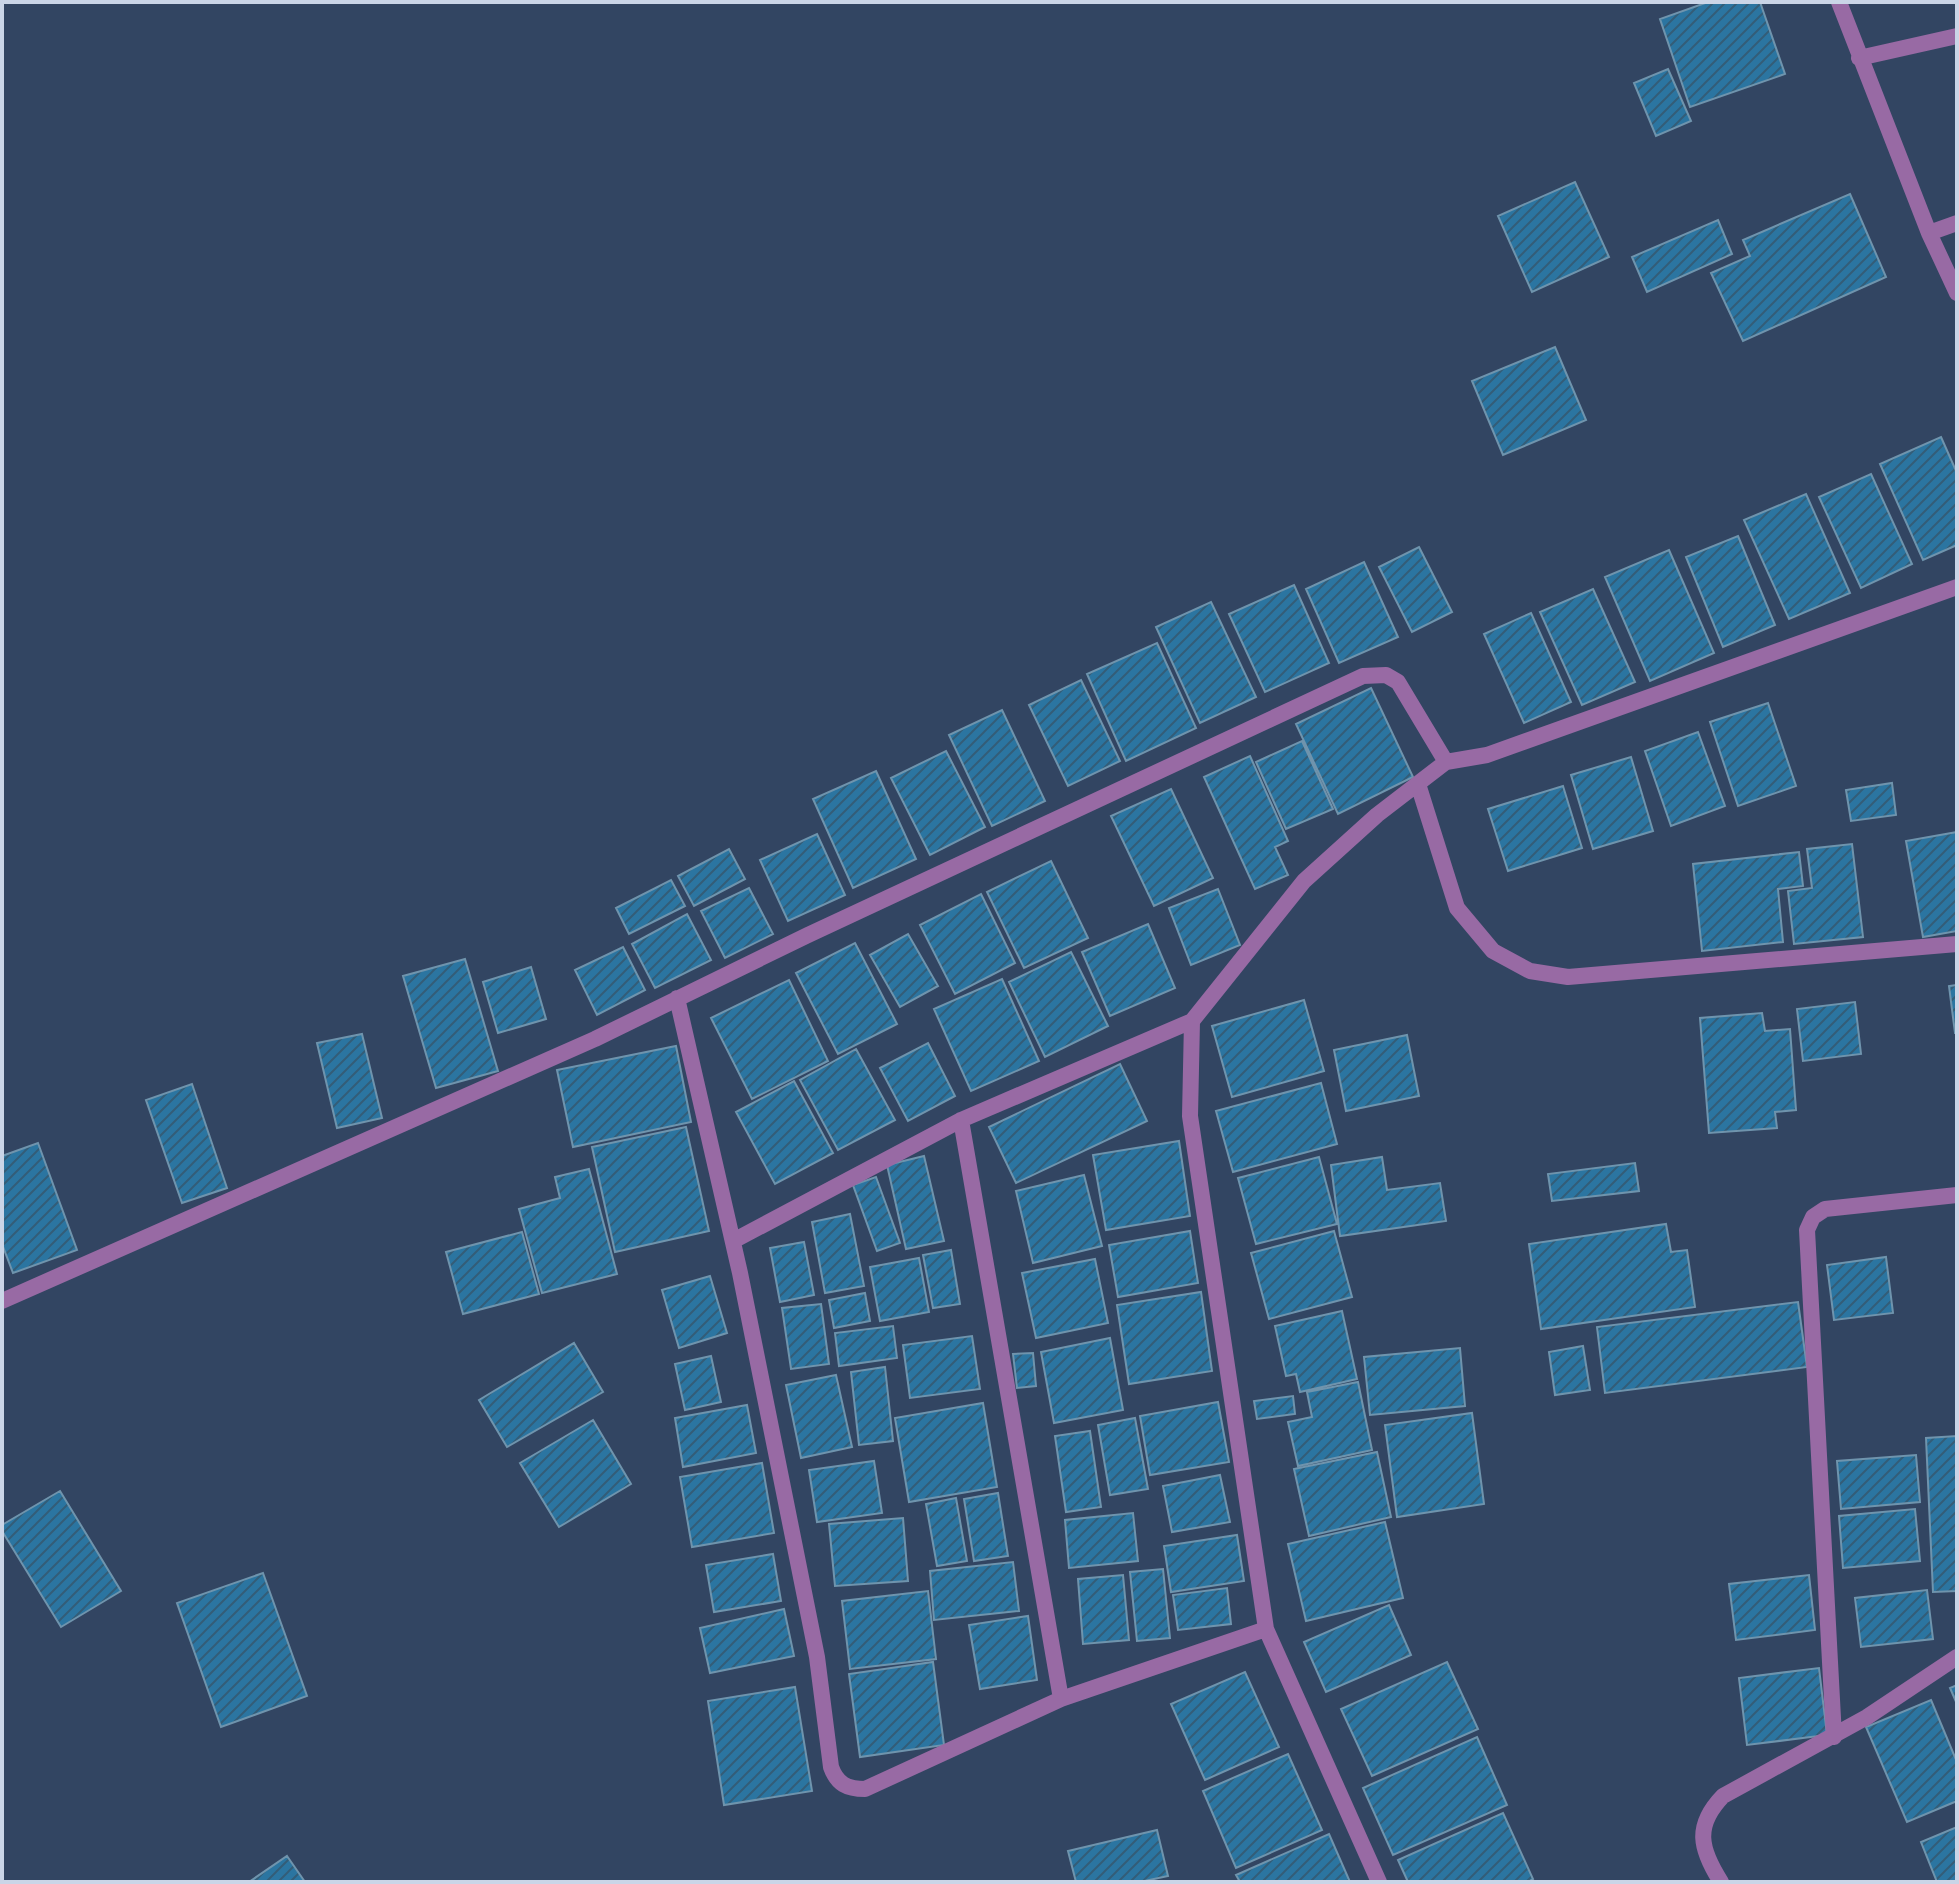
<svg xmlns="http://www.w3.org/2000/svg" width="1959" height="1884" viewBox="0 0 1959 1884" font-family="'Alegreya Sans',sans-serif">
<defs>
<pattern id="building-hatch" width="6" height="6" patternUnits="userSpaceOnUse" patternTransform="scale(2)"><rect width="6" height="6" fill="#2b75a1"/><path d="M-1 1l2-2M0 6l6-6M5 7l2-2" fill="none" stroke="#335d78"/></pattern>
</defs>
<rect width="100%" height="100%" fill="#324562"/>
<path fill="url(#building-hatch)" stroke="#6f94ad" stroke-width="2" d="M1708,2h52l25,72 -95,33 -30,-88z
M1668,69l23,52 -35,15 -22,-53z
M1575,182l34,75 -77,35 -34,-76z
M1850,194l36,83 -143,64 -32,-68 39,-17 -7,-16z
M1718,220l14,34 -85,38 -15,-35z
M1555,347l31,73 -83,35 -31,-74z
M1941,437l16,36v72l-34,15 -43,-96z
M1871,474l41,90 -51,24 -42,-91z
M1806,494l44,99 -61,26 -45,-99z
M1738,536l37,89 -52,22 -37,-90z
M1419,547l33,65 -40,20 -33,-65z
M1669,550l45,103 -64,28 -45,-104z
M1364,562l34,75 -59,26 -33,-74z
M1294,585l35,78 -64,29 -36,-78z
M1593,589l42,93 -53,23 -42,-93z
M1211,602l45,95 -56,26 -44,-96z
M1531,613l40,89 -47,21 -40,-89z
M1157,643l39,85 -70,33 -39,-87z
M1081,680l39,81 -52,25 -39,-81z
M1371,688l42,89 -75,37 -42,-90z
M1768,703l28,83 -58,20 -28,-84z
M1002,710l43,91 -53,25 -43,-91z
M1698,732l27,74 -54,20 -26,-75z
M1302,741l31,68 -47,20 -30,-67z
M946,751l39,76 -55,28 -39,-77z
M1250,756l38,85 -13,6 13,28 -33,14 -51,-112z
M1631,757l22,74 -60,18 -22,-74z
M876,771l40,88 -63,29 -40,-89z
M1892,783l4,32 -45,6 -5,-31z
M1563,786l19,62 -74,23 -20,-62z
M1171,789l42,89 -59,28 -43,-90z
M1957,832v99l-34,6 -17,-96z
M817,834l28,61 -57,26 -28,-61z
M1852,844l11,93 -69,7 -6,-53 24,-3 -5,-39z
M729,849l16,30 -51,27 -16,-30z
M1799,852l4,34 -25,3 5,53 -81,9 -9,-87z
M1051,861l37,77 -64,30 -37,-76z
M671,880l14,26 -56,28 -13,-26z
M749,888l24,46 -48,24 -24,-47z
M1218,889l22,56 -49,20 -22,-57z
M981,894l34,69 -60,31 -35,-69z
M687,914l24,46 -56,28 -23,-44z
M1148,924l27,64 -65,28 -28,-64z
M908,934l30,52 -38,21 -30,-52z
M855,943l42,81 -59,30 -42,-81z
M623,947l22,43 -48,25 -22,-45z
M1071,952l37,74 -63,31 -36,-75z
M465,959l33,112 -62,17 -33,-112z
M531,967l15,52 -48,14 -15,-51z
M1002,979l37,82 -68,30 -37,-82z
M789,980l39,81 -76,38 -41,-81z
M1957,985v48h-2l-6,-47z
M1304,1000l20,71 -92,26 -20,-71z
M1855,1002l6,52 -58,7 -6,-52z
M1762,1013l3,18 25,-2 6,81 -21,2 2,16 -68,5 -9,-115z
M362,1034l20,84 -45,10 -20,-85z
M1407,1035l12,61 -73,15 -12,-61z
M928,1043l27,53 -47,25 -28,-53z
M676,1046l15,76 -118,25 -16,-77z
M856,1049l39,71 -57,30 -38,-70z
M1120,1064l27,57 -131,62 -27,-56z
M794,1081l39,72 -58,31 -39,-72z
M1321,1083l16,61 -104,28 -17,-61z
M192,1084l35,104 -45,15 -36,-103z
M686,1127l23,104 -94,21 -23,-105z
M1179,1141l11,75 -84,14 -13,-75z
M38,1143l39,107 -64,23 -11,-29v-88z
M924,1156l20,85 -38,8 -19,-84z
M1319,1157l18,67 -81,20 -18,-66z
M1382,1157l5,33 53,-7 6,38 -106,15 -9,-71z
M1635,1163l4,28 -87,10 -4,-27z
M589,1169l28,105 -75,19 -23,-84 41,-11 -5,-21z
M1084,1175l18,71 -69,17 -17,-72z
M876,1177l24,66 -23,8 -24,-66z
M850,1214l14,72 -39,7 -13,-71z
M1666,1224l5,28 16,-2 8,57 -154,22 -12,-85z
M1190,1231l8,52 -80,14 -9,-52z
M1334,1231l18,66 -83,22 -18,-66z
M522,1232l17,62 -76,20 -17,-62z
M804,1242l10,53 -34,7 -10,-54z
M951,1250l9,54 -27,4 -10,-53z
M1886,1257l7,56 -59,7 -7,-55z
M919,1258l10,54 -49,9 -10,-54z
M1095,1259l13,64 -72,15 -14,-65z
M710,1276l17,57 -48,15 -17,-58z
M1201,1292l11,79 -83,13 -12,-79z
M865,1293l5,28 -36,7 -5,-28z
M1798,1302l9,65 -202,26 -8,-66z
M821,1304l8,60 -38,5 -9,-61z
M1342,1311l15,68 -57,13 -4,-18 -10,2 -11,-50z
M893,1326l4,32 -58,8 -4,-33z
M972,1336l8,53 -70,9 -7,-53z
M1110,1338l13,72 -69,13 -13,-71z
M574,1343l29,49 -96,55 -28,-47z
M1583,1346l7,44 -35,5 -6,-43z
M1460,1348l5,58 -95,9 -6,-58z
M1033,1353l3,33 -19,2 -4,-34z
M711,1356l10,46 -36,8 -10,-46z
M885,1367l8,74 -34,4 -8,-73z
M836,1375l16,72 -51,11 -15,-73z
M1358,1382l14,68 -74,16 -10,-44 24,-5 -5,-25z
M1293,1396l2,18 -38,5 -3,-18z
M1218,1402l11,60 -79,13 -10,-59z
M983,1403l14,84 -88,15 -14,-84z
M747,1405l9,48 -73,14 -8,-49z
M1472,1413l12,91 -87,13 -12,-92z
M1135,1418l13,71 -38,6 -12,-70z
M593,1420l38,64 -72,43 -39,-64z
M1090,1431l11,76 -35,5 -11,-76z
M1957,1436v155l-24,1 -7,-154z
M1377,1452l14,65 -82,19 -15,-67z
M1916,1455l4,47 -79,7 -4,-48z
M874,1461l8,52 -65,9 -8,-52z
M762,1463l12,70 -82,14 -12,-70z
M1220,1475l10,47 -58,10 -9,-46z
M60,1491l61,100 -60,36 -59,-96v-6z
M998,1493l10,63 -34,5 -10,-62z
M956,1498l11,63 -30,5 -11,-62z
M1915,1509l5,52 -77,7 -4,-52z
M1133,1513l5,48 -69,7 -4,-48z
M903,1518l5,63 -73,5 -6,-62z
M1385,1522l18,76 -97,23 -18,-77z
M1237,1535l7,46 -73,11 -7,-46z
M773,1554l8,47 -67,11 -8,-47z
M1013,1562l6,49 -85,9 -4,-49z
M1163,1569l7,69 -33,3 -7,-69z
M263,1573l44,123 -86,31 -44,-124z
M1123,1575l6,65 -46,4 -5,-65z
M1809,1575l6,55 -79,10 -7,-56z
M1227,1588l4,36 -53,6 -5,-35z
M1927,1590l6,49 -72,8 -6,-49z
M928,1591l8,68 -86,10 -8,-68z
M1389,1605l22,50 -85,37 -22,-50z
M784,1609l10,47 -84,17 -10,-45z
M1028,1616l9,64 -57,9 -11,-64z
M933,1662l11,83 -84,12 -11,-83z
M1447,1662l31,67 -106,47 -31,-67z
M1819,1668l8,67 -80,10 -8,-67z
M1245,1672l34,75 -74,33 -34,-76z
M1957,1685v19l-7,-16z
M795,1687l17,104 -88,14 -16,-104z
M1931,1700l26,62v39l-50,21 -41,-95z
M1477,1737l30,68 -114,50 -30,-67z
M1288,1754l34,76 -86,38 -33,-77z
M1503,1813l30,66 -5,3h-120l-10,-22z
M1957,1827v55h-20l-16,-40z
M1157,1830l11,46 -28,6h-64l-8,-31z
M1329,1834l21,48h-110l-4,-7z
M287,1856l18,26h-56z"/>
<g fill="none" stroke-linecap="round" stroke-linejoin="round">
<path stroke="#986aa4" stroke-width="16" d="M1839,2l90,231 28,60
M1859,58l98,-22
M1929,233l28,-10
M1418,784l39,124 36,43 37,20 38,6 389,-33
M677,998l63,275 77,384 14,110c6,17 16,22 34,22l196,-90 205,-70
M1192,1021l-2,95 76,513 113,253
M961,1120l100,579
M733,1241l228,-121 231,-99 112,-140 73,-66 69,-53
M2,1301l593,-262 213,-104 555,-259 23,-1 12,7 48,80 41,-7 470,-168
M1834,1737l-27,-507 6,-13 12,-8 132,-14
M1721,1882c-21,-33 -27,-56 2,-86l144,-79 90,-60"/>
</g>
<rect width="1959" height="1884" fill="none" stroke="#cad5e7" stroke-width="8"/>
</svg>
